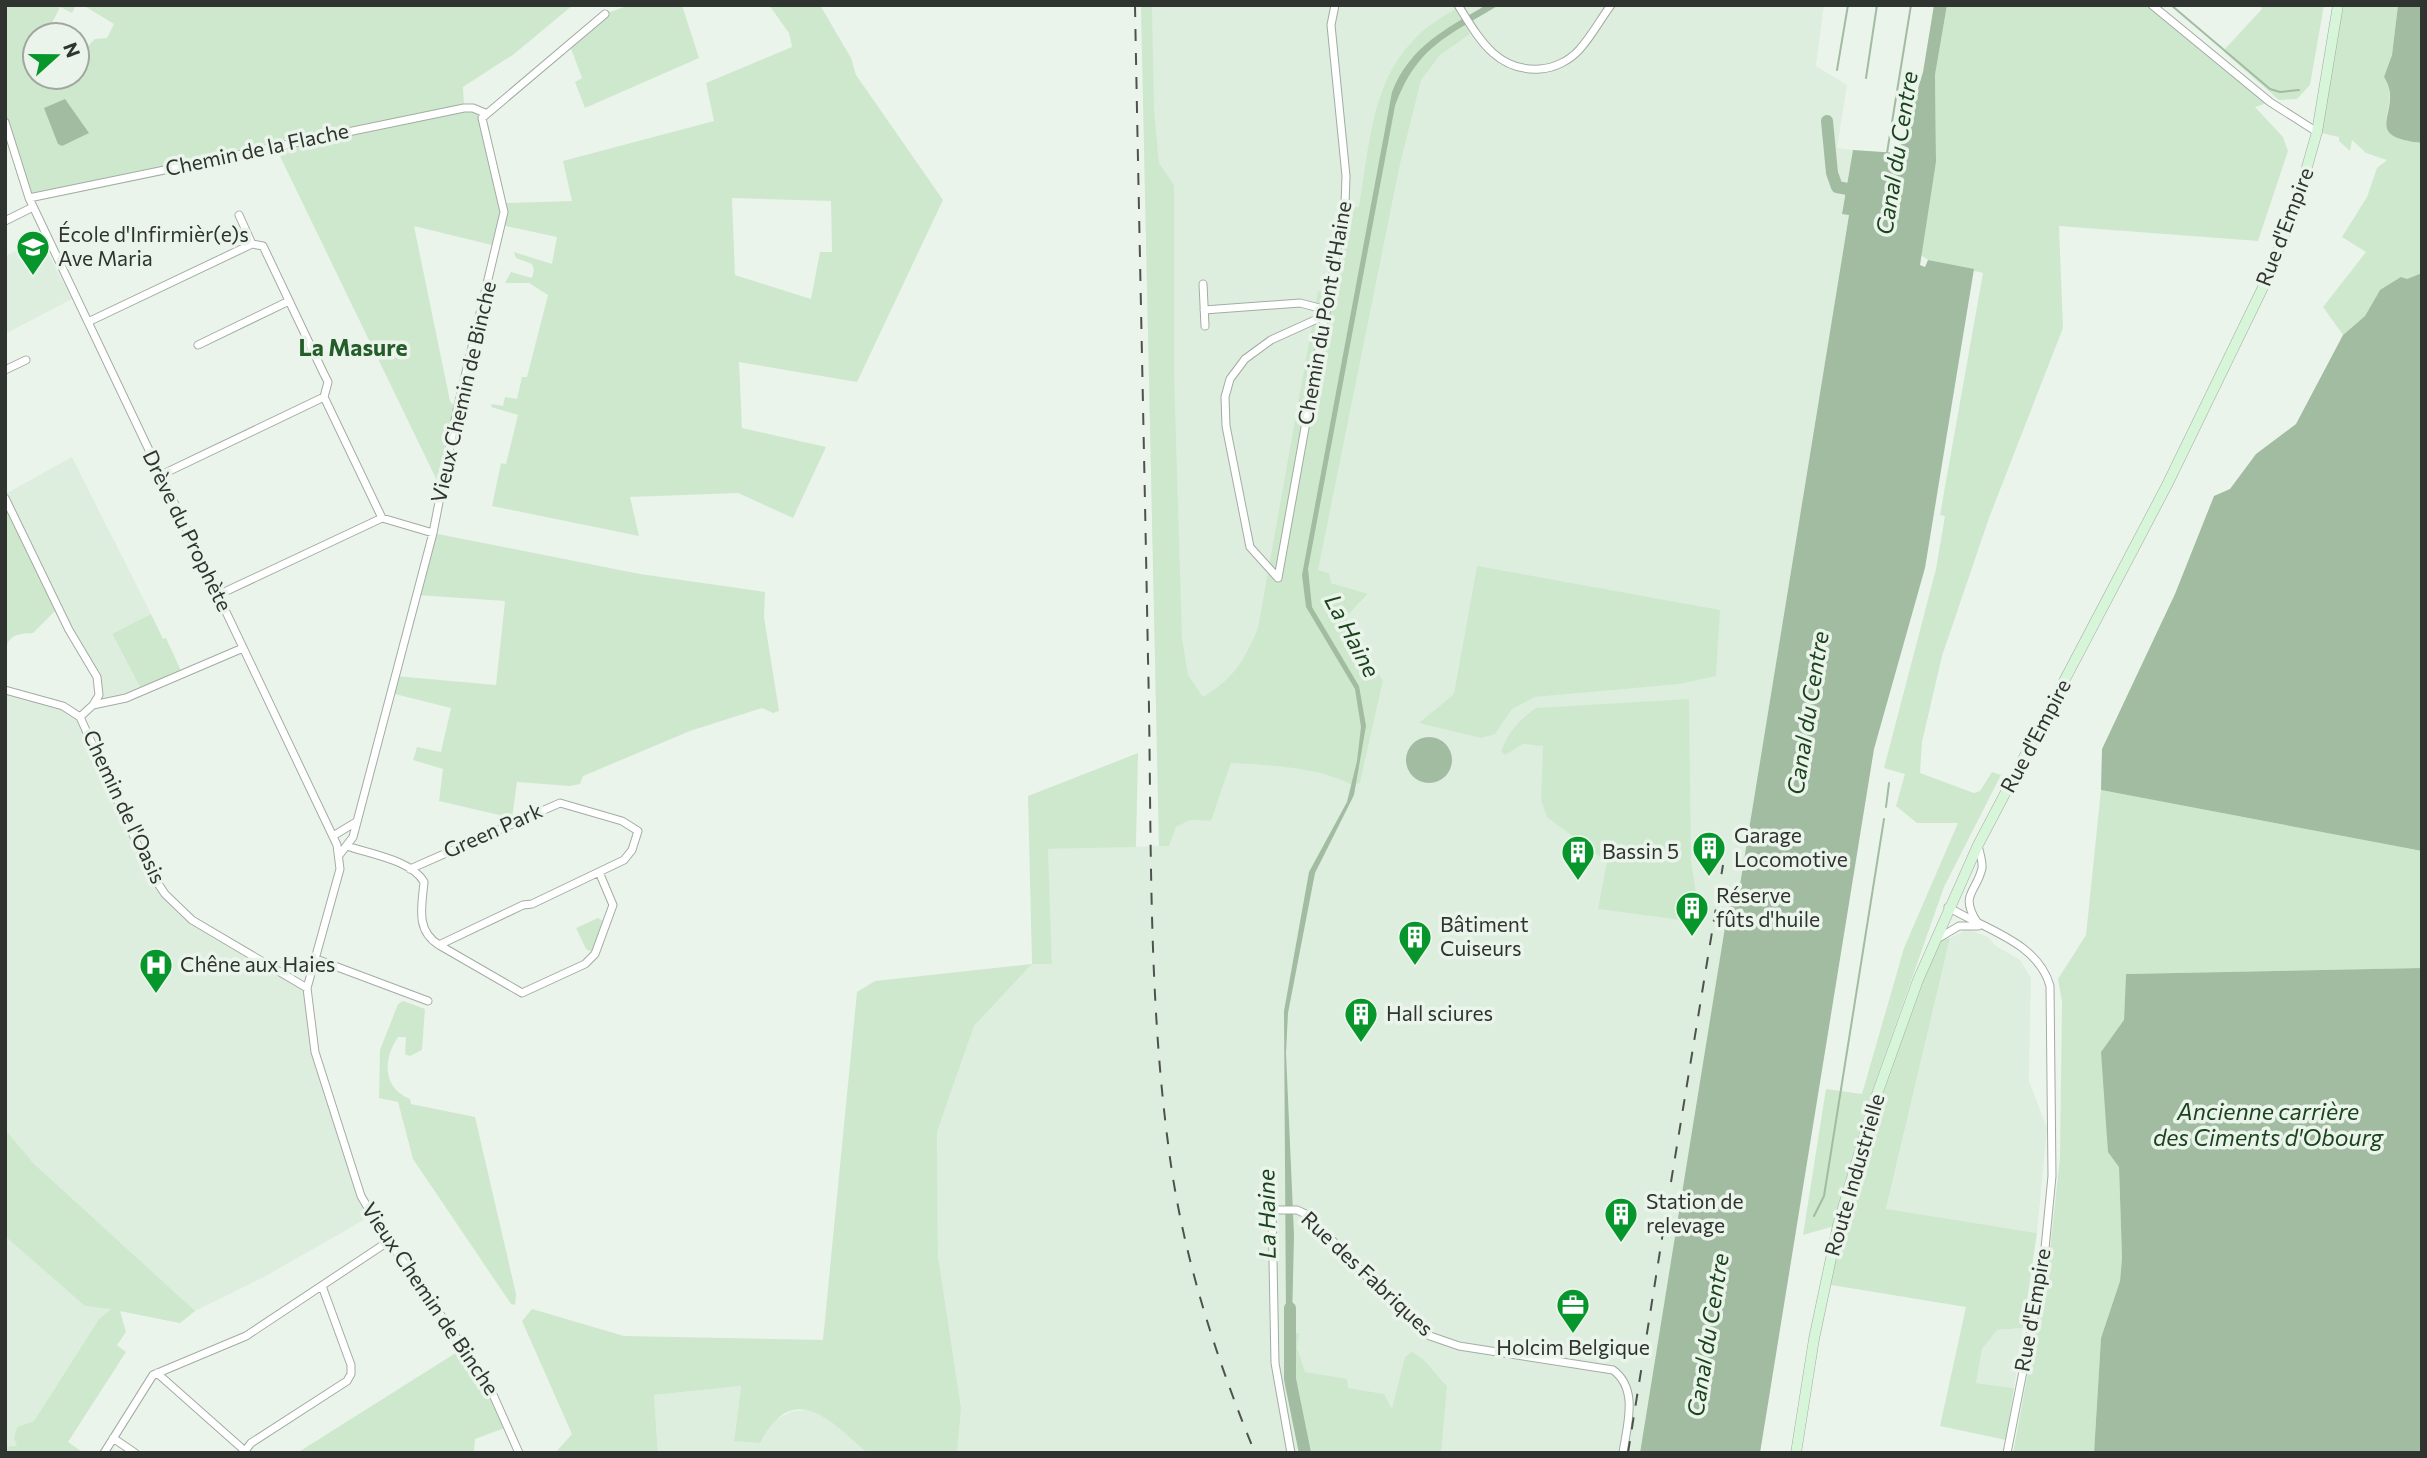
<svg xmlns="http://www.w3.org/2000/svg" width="2427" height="1458" viewBox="0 0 2427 1458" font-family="Commissioner,sans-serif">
<rect width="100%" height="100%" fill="#ebf4eb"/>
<path fill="#deeede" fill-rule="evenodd" d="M1141,5h683l-8,61 31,19 -10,63 16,2 -11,63 7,2 -110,677 -8,-1 -91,562h-683l-19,-196 -1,-125 37,-106 58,-62 20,-1 -5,-114 112,-3zM1331,583l37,12 -22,22 37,64 -23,102zM1191,749l100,18 -60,-4 -20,58 -21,-1 -14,7z
M41,240l31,59 -67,35v-78z
M72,457l79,157 -39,21 30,56 -49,14 6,-17 -94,-190v-4z
M5,690l69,21 65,138 38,58 130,81 8,64 56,164 -107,61 -69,34 -15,12 -69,-14 -12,10 -65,102 -17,6 6,26h-18v-270l17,-33 -17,-21z
M1968,929l20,8 8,9 24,14 11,18 -2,103 18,47 -10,105 -151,-23 64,-272z
M2023,1328l-9,60 -38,-5 6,-34 15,-19z
M741,1386l-7,54 57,-28 20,-3 15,7 41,37h-209l-4,-58z"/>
<path fill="#cee8ce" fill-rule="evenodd" d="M5,5h71l-4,8 -12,-6 -14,28h-11v42h42v-20l18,-18 12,-1 7,-14 -31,-19h490l-59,49 -51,33 1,21 21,5 19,90 68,-2 -9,-40 151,-40 -8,-38 86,-36 -3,-14 -20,-28h51l31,53 5,17 87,125 -86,182 -118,-20 3,66 84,19 -33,71 -55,-25 -108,4 9,39 -147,-30 9,-43 5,1 12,-49 -27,-8 1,-3 11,2 2,-9 12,2 5,-22h5l21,-82 -19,-12h-24l6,-11 21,6 2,-8 -2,-6 -16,-6 -2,-6 38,12 5,-27 -56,-12 -5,21 -82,-20 36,175 7,9 -15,81 -167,-345 -246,52 -24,-76zM732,198l99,3 1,51h-12l-9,47 -76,-24z
M629,5h53l17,53 -114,50 -10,-26 7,-4 -13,-35 36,-29z
M1141,5h11l2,105 5,53 15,22v188l8,265 6,37 15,22c31,-19 41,-36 55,-69l60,-337 18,4 15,-88h8c14,-82 13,-154 97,-198l14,25 -30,21 -19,25 -21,84 -82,406 11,3 2,10 37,11 -22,23 37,64 -23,102 -7,2c-39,-19 -80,-19 -122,-22l-20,58 -21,-1 -14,7 -7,19h-10z
M1947,5h205l118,97 -15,5 28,30 5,14 -30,90 -199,-15 4,102 -74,190 -47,138 -20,86 -2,31 54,20 6,-2 12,-19 9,3 -57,112 -73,208 63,-154 16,-3 -64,271 151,24 -14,95 -26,2 -15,19 -6,34 38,5 -8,52 -66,-14 26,-119 -141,-23 13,-59 -35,10 23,-146 36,5 42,-146 54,-125h-41l-21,-17 9,-32 -21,-6 52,-199 9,-53 -5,-1 43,-242 -55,-13 -7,-5 15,-93 -1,-87z
M2259,5h65l-14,80 -13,14 -18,1 -56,-49 39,-42z
M2338,5h60l-6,50 -8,22c21,34 -28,58 38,66v130l-42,17 -15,26 -22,19 -20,-28 43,-55 -24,-15 25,-40 10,-29 10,-8 -21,-7 -14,-13 -2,11 -11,-10v-4l-22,-5z
M5,498l53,110 -25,25c-16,1 -23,1 -28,17z
M433,533l207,41 125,18 -1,25 15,94 -6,2 -11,-5 -72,23 -107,45 -3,8 -10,2 -53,-4 -5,36 -73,-17 4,-32 -30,-9 4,-13 24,5 10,-44 -60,-15 4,-17 101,9 9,-84 -88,-6z
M1477,566l243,44 -4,66 -37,8 -144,13 -23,12 -17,25 -14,4 -62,-15 35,-29z
M151,614l12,25 3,-1 16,35 -40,18 -30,-57z
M1689,699l2,162 7,44 -1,17 -99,-13 9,-47 -60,-45 -6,-17 2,-54 -20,-2 -18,11 -4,-4c8,-20 18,-31 35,-43z
M1138,753l-2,94 -88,2 4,115h-20l-58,62 -37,106 1,125 23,151 -4,45h-90c-35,-32 -74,-75 -107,-10l-26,-2 7,-55 -87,9 4,58h-103l17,-19 -50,-113 10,-12 92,27 199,4 34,-348 18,-11 157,-17 -4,-168z
M2101,790l321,61v117l-296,6 -2,47 -23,31 18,115 3,91 -2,23 -19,57 -7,115h-81l36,-194 11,-102 2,-155 -4,-23 28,-44z
M598,918l9,5 -12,31 -9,-5 -10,-21z
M403,1001l22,8 -3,41 -12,6 -5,-2 1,-17h-8c-15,22 -16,51 12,62l1,5 64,13 41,177 -1,11 -4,-1 -98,-145 -15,-57 -19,-4 1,-48 18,-46z
M5,1129l28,34 162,148 -15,12 -60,-12 6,21 -9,13 9,7 -58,90 13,9 -2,2h-74v-6l12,-1 -3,-8 3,-11 17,-6 65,-102 12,-10 -26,-3 -80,-70z
M1285,1332l14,1 -2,15 8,24 42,7 1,9 36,6 8,15 13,-52 7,-5c16,8 22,22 35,34l-6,67h-144l2,-3 -14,-65z
M462,1349l12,12 34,62 -6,6 -27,10 -1,14h-177z"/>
<path fill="#a1bca1" d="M1486,5h13c-51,31 -82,41 -104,101l-87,463 4,38 47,79 7,40 -12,69 -39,78 -27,140 -2,40 8,182 -2,88 -6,-1 -2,-311 25,-139 38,-70 10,-41 4,-34 -6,-38 -49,-82 -4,-32 90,-483c18,-46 54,-63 94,-87z
M1934,5h13l-12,70 1,87 -16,103 5,2 3,-7 46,9 -49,299 -51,181 -114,704h-120l91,-563 8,1 110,-676 -7,-1 11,-64 45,3 25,-81z
M2398,5h24v138c-66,-7 -16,-32 -38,-66l8,-22z
M65,99l24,34 -27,13 -4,-2 -14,-36z
M2422,273v578l-321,-61 1,-41 73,-155 39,-98 16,-7 26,-35 40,-30 47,-89 22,-19 15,-26 21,-13 6,2z
M1406 760a23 23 0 1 1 46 0a23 23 0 1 1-46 0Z
M2422,968v485h-328l7,-115 19,-57 2,-23 -3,-91 -11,-15 -7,-100 23,-32 2,-46z"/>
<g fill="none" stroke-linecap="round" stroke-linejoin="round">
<path stroke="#a1bca1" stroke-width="2" d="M2171,5l99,84 10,3 19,-2
M1837,70l11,-65
M1866,78l11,-73
M1887,153l24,-148
M1886,807l3,-24
M1814,1216l10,-20 60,-377"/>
<path stroke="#a1bca1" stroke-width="12" d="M1827,121l5,52 5,14 26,5
M1290,1308v71l15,74"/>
<defs>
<path id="street" d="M1458,5c20,32 38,67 82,64 14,-1 29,-8 39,-19 12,-13 21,-30 32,-45
M2152,5l118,97 47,30
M5,122l24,76 308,647 3,24 -33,119 8,64 46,144 20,34 106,151 32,72
M29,198l435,-90h9l12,5
M239,215l13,29 11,2 60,126 5,10 -4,15
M5,221l28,-14
M1203,284l2,42
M1204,310l96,-7 27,7
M88,322l164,-78
M198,345l91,-44
M5,370l21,-10
M324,397l58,121
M161,475l163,-78
M5,498l64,132 28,47 2,18 -6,10
M1278,578l67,-373 1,-29 -15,-151 4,-20
M1278,578l-28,-31 -24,-121 -1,-29 5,-18 15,-20 26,-19 55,-25
M218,595l164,-77 51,15
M5,690l58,16 17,11 69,153 16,24 27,26 115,68
M80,717l13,-12 33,-7 117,-50
M333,836l23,-14
M347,846c22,8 65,14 77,36 -2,24 -9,48 15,63l84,-40 9,-1 92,-44 8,-10 6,-19 -16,-10 -62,-18 -150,66
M340,854l13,-17 80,-304 24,-123 47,-198 -22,-94 123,-104
M1948,907c36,22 90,35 102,79l2,190 -9,93 -36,184
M1977,922c-18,-28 0,-30 5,-54 1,-6 -3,-17 -4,-23
M1937,939l22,-13h19
M439,945l83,48 63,-29 10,-10 18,-49 -14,-33
M316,959l112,42
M157,1373l88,78 6,-8 96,-62 4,-7v-9l-29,-79
M113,1438l22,15
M104,1453l49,-78 93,-39 143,-95
M1291,1453l-16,-90 -3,-153h25l11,5 84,88 38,33 29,10 154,24c26,19 14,55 10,83"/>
<path id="secondary" d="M1796,1453l18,-114 24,-114 38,-128 42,-117 60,-135 189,-360 101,-208 29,-75 20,-70 21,-127"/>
</defs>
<use href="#street" stroke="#a3aca3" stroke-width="9"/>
<use href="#secondary" stroke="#a3aca3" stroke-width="11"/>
<use href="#street" stroke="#fff" stroke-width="7"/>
<use href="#secondary" stroke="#d7f5d9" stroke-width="10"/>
<path stroke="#4e524e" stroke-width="2" stroke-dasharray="12 12" stroke-linecap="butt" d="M1135,5c4,218 9,436 13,654 4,160 -1,324 20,484 13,107 46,210 87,310
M1671,1182l52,-317
M1628,1453l36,-227"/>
</g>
<defs>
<symbol id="university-pin" viewBox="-11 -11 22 30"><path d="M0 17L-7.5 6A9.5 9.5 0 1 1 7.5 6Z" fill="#07962c" stroke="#ebf4eb"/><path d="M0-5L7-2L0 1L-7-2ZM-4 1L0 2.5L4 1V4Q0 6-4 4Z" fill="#fff"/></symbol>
<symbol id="building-pin" viewBox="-11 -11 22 30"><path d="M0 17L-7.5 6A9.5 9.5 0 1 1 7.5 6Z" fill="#07962c" stroke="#ebf4eb"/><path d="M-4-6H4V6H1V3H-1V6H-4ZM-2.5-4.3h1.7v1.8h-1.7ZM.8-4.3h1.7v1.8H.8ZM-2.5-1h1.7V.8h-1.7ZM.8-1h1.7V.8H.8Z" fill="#fff"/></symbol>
<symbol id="hospital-pin" viewBox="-11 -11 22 30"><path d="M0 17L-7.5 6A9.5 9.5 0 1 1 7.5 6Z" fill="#07962c" stroke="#ebf4eb"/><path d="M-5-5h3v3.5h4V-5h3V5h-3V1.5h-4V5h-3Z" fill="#fff"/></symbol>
<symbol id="office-pin" viewBox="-11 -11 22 30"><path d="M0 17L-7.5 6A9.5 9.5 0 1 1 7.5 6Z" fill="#07962c" stroke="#ebf4eb"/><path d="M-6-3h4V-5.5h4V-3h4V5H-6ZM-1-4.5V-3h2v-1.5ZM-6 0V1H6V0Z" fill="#fff"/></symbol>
</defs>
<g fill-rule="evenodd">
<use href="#university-pin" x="14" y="228" width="38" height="52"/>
<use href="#building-pin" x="1690" y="829" width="38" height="52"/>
<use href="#building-pin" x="1559" y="833" width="38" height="52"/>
<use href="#building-pin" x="1673" y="889" width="38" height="52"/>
<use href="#building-pin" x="1396" y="918" width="38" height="52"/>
<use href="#hospital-pin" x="137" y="946" width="38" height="52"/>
<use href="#building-pin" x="1342" y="995" width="38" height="52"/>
<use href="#building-pin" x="1602" y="1195" width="38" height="52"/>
<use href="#office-pin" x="1554" y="1286" width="38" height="52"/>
</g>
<g text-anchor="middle" stroke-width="7" stroke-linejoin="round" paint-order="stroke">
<g font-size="21" fill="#303430" stroke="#ebf4eb">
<text transform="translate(257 150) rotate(-12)" y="7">Chemin de la Flache</text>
<text transform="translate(2285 227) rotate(-69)" y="7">Rue d'Empire</text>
<text transform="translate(1325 313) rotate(-80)" y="7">Chemin du Pont d'Haine</text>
<text transform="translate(464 392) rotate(-77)" y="7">Vieux Chemin de Binche</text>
<text transform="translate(187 531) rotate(64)" y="7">Drève du Prophète</text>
<text transform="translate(2036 736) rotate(-62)" y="7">Rue d'Empire</text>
<text transform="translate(124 807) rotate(65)" y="7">Chemin de l'Oasis</text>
<text transform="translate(493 831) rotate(-24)" y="7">Green Park</text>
<text transform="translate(1855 1175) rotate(-74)" y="7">Route Industrielle</text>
<text transform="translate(1367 1274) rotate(43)" y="7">Rue des Fabriques</text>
<text transform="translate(430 1299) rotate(56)" y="7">Vieux Chemin de Binche</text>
<text transform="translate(2033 1310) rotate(-80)" y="7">Rue d'Empire</text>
</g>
<g font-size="21" fill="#303430" stroke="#ebf4eb" text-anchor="start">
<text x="58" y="242">École d'Infirmièr(e)s<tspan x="58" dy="24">Ave Maria</tspan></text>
<text x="1734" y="843">Garage<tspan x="1734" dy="24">Locomotive</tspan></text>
<text x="1602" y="859">Bassin 5</text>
<text x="1716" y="903">Réserve<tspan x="1716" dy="24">fûts d'huile</tspan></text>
<text x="1440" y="932">Bâtiment<tspan x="1440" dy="24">Cuiseurs</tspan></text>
<text x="180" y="972">Chêne aux Haies</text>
<text x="1386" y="1021">Hall sciures</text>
<text x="1646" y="1209">Station de<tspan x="1646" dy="24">relevage</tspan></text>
<text x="1573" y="1355" text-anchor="middle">Holcim Belgique</text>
</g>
<g font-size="23" font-style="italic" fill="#1b441e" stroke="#ebf4eb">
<text transform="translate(1897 153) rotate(-81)" y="8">Canal du Centre</text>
<text transform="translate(1352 636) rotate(62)" y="8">La Haine</text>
<text transform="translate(1808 713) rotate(-81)" y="8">Canal du Centre</text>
<text x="2268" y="1120">Ancienne carrière<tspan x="2268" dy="26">des Ciments d'Obourg</tspan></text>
<text transform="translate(1267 1214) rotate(-91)" y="8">La Haine</text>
<text transform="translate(1708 1335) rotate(-81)" y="8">Canal du Centre</text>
</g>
<g font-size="23" font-weight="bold" fill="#255d2a" stroke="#ebf4eb">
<text x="353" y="356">La Masure</text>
</g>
</g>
<rect width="2427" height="1458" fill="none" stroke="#303430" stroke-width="14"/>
<g transform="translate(56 56) rotate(69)"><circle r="33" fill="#ebf4eb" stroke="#a0a7a0" stroke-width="2"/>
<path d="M0-5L12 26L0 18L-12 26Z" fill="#07962c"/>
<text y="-10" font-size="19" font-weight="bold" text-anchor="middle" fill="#303430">N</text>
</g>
</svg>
